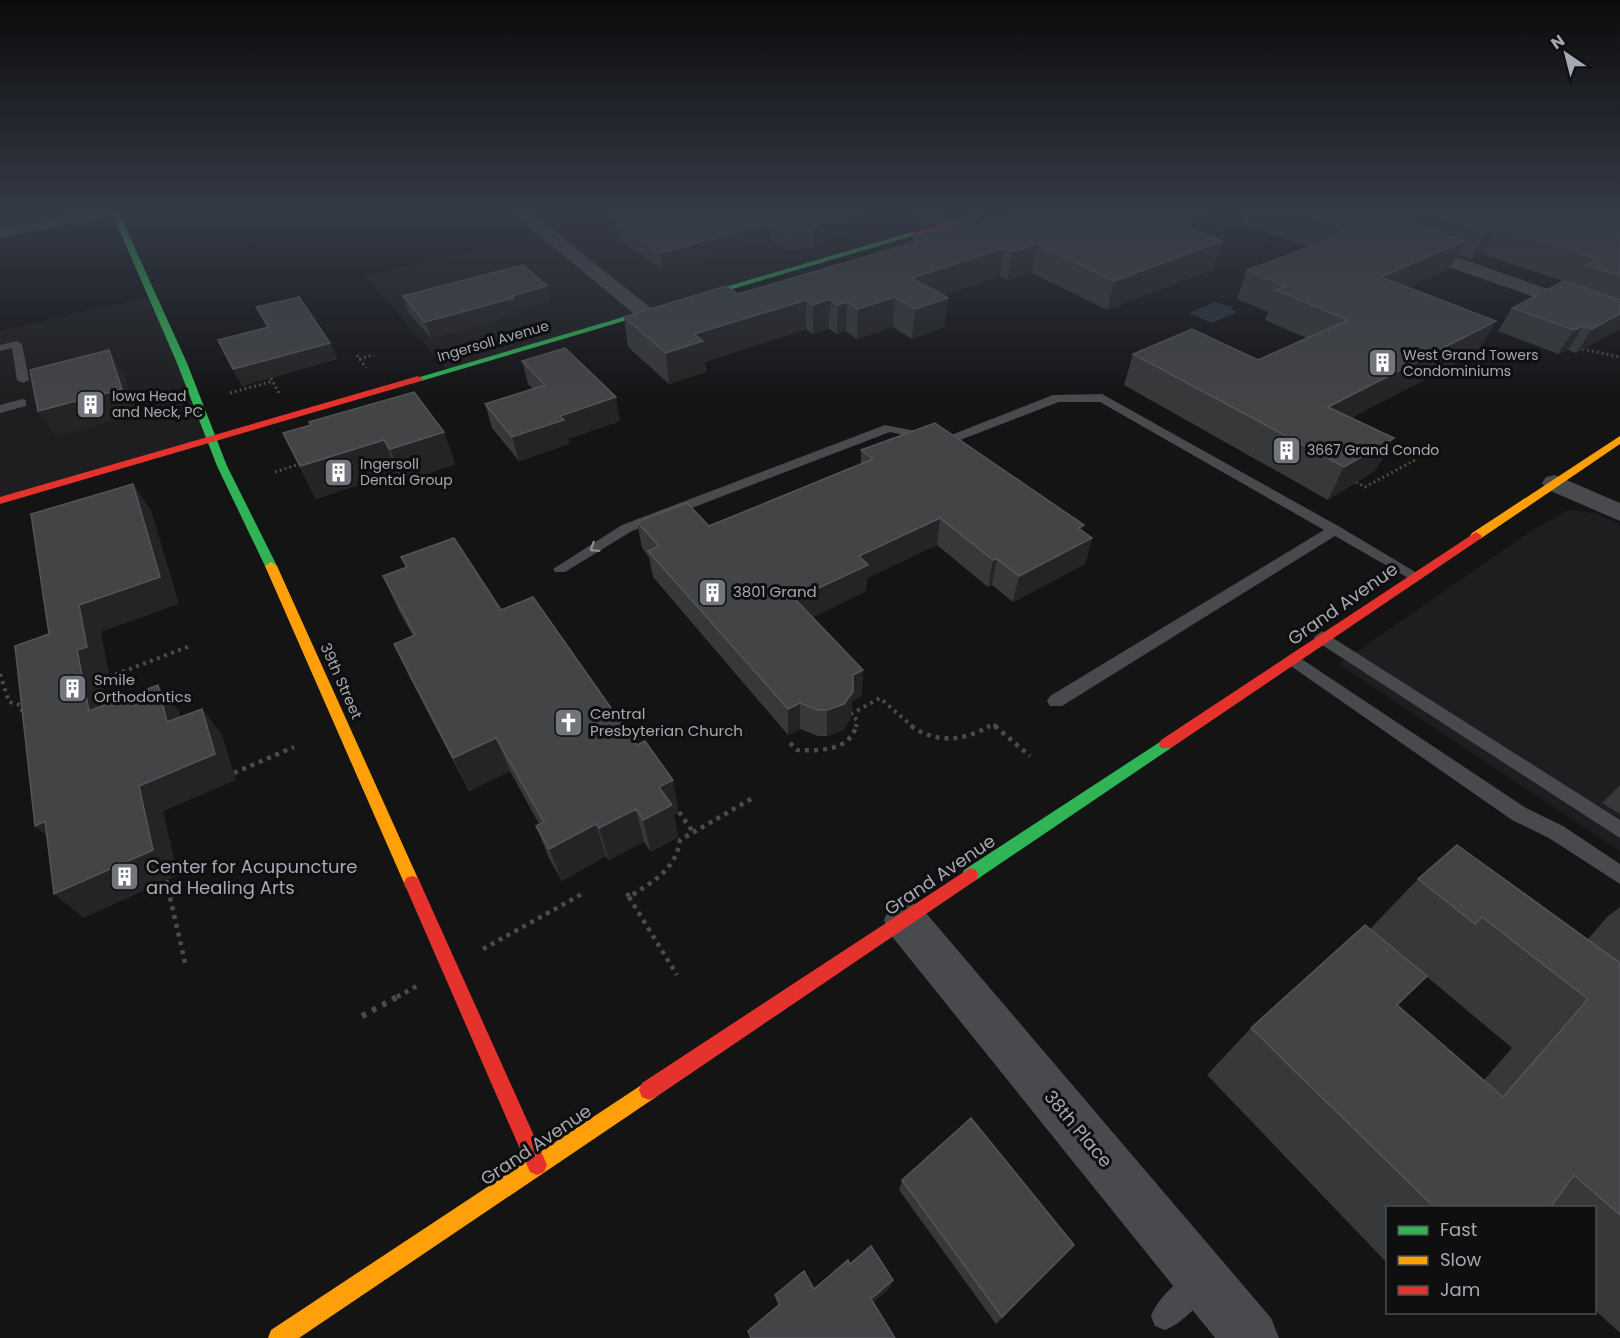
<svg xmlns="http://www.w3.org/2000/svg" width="1620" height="1338" viewBox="0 0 1620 1338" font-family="Poppins,sans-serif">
<rect width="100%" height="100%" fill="#141415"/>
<path fill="#1e1e20" d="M518,211h477l-547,160 -83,-95 179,-43z
M152,296l58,144 -210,61v-170z
M1569,510l26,3 25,11v327l-281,-187 198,-137z"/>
<path fill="#2c3239" d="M1215,302l17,5 -2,2 7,3 -26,11 -22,-10z"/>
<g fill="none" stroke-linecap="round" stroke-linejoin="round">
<path stroke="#4a4b4e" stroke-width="3" stroke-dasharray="2 3" stroke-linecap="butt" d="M1582,349l38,8
M357,355l9,13
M359,359l15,-4
M271,378l8,15
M230,393l43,-12
M275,472l28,-9
M1356,482l9,5 52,-28"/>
<path stroke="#4a4b4e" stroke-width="4" stroke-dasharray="3 4.5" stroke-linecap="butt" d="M0,674l9,28 11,3 3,9
M101,680l89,-34
M856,727l1,-7 -6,-6 29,-16 33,29
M987,727l6,-3 4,3"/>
<path stroke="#4a4b4e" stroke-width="4.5" stroke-dasharray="4 5" stroke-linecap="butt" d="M911,726c27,18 51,15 79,0
M995,726l35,30
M790,743l7,7c21,1 53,1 59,-24
M234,773l60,-26
M679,812l14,20
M166,880l20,87
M627,893l2,4c23,-15 47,-27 51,-57l73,-42
M629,897l48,78
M483,949l99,-55
M397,997l20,-11"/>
<path stroke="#4a4b4e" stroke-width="6" stroke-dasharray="4.5 7" stroke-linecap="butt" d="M362,1016l37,-20"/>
<path fill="#494a4d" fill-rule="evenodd" d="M17,341l5,3 7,36 -6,3 -6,-3 -5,-32 -12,3v-6z
M1102,394l238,133 82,49 -2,3h-10l-75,-43 -273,170h-12l-3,-5 3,-5 274,-166 -224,-128h-41l-112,43 -57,-13 -258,99 -67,41h-10l-2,-3 69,-44 263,-100 61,12 107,-42z
M22,399l4,1v6l-26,7v-8z
M1322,631l298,189v18l-304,-197 -2,-4z
M1294,654l232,154 37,18 57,38v20l-71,-46 -37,-18 -224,-156 -2,-4 2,-4z
M1197,1270l10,4 4,10c-8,18 -28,39 -46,46l-10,-4 -4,-10c7,-18 28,-38 46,-46z"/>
<path fill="#494a4d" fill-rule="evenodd" d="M85,211h37l-8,5 -114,22v-10z
M510,211h19l123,98 3,4 -3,4h-14z
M911,211h22l23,14 -3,4h-12z
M1410,241l210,73v13l-217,-76 -2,-4z
M1555,475l65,28v18l-74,-32 -4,-6 4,-6z
M905,901l15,5 351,412 8,20h-64l-325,-404 -6,-14 6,-14z"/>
<path fill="#30b455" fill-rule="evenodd" d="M111,211h7l69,152 40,103 50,100 -2,3h-8l-2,-3 -48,-100 -40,-103z
M912,232l7,2 -498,147 -8,-2z
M1166,738l5,2 2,4 -2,4 -195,132 -6,2 -6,-2 -2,-5 2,-5z"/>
<path fill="#ff9f0a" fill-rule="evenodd" d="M1620,436v8l-140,95h-8l-2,-3 2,-3z
M271,562l6,4 143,317 -2,5 -6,2 -6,-2 -2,-5 -139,-317z
M649,1080l7,3 3,7 -3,7 -357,241h-31l3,-8z"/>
<path fill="#e5322d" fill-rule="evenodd" d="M986,211h12l-80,25 -7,-2z
M418,376l5,3 -2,2 -421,123v-7z
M1476,532l6,4 -2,3 -309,209h-10l-2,-4 2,-4z
M970,868l6,2 2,5 -2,5 -320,217 -7,3 -7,-3 -3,-7 3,-7z
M412,876l6,2 126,280 3,7 -3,7 -7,3 -7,-3 -126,-289 2,-5z"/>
</g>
<path fill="#373839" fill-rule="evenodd" d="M1021,211h599v118l-44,24 -8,-3 -10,4 -60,-23 14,-23 51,-27 -81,-27 -11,5 -14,-5 -8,15 -41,18 71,64 -128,67 25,52 -48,30 -204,-115 9,-31 125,6 49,-22 -42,-18 3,-8 -31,-13 10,-29 62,-23 -67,-24 -35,12 6,34 -106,41 -75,-37 -25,7 -7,-4 -57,19 5,3 -4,29 -32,12 -19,-12 -36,12 -11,-8 -9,3 -8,-5 -16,5 -7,-5 -101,33 1,10 -37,12 -41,-37 -4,-30 114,-23 176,-51v-5l61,-13z
M863,212l-1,17 -43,12 -6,7 -27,1 -15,-9 -109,30 -41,-30 -1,-7 -5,-3 -2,-17z
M547,286l3,16 -33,9 1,3 -87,24 -23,-26 -5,-16z
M256,307l74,36 7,16 -95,27 -24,-46 49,-12z
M522,361l98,60 -52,18 1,5 -50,17 -27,-33 -7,-24 48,-15 -5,-5z
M444,432l11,32 -52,18 -6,-10 -81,27 -33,-66z
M861,450l222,81 9,7 -7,26 -72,38 -21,-17 -4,2 -51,-42 -70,33 -1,13 -53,26 49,79 -10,5 -1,17 -8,12 -16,6h-9l-18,-7 -12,6 -135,-158 -4,-20 -7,-9 -5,-26 72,4 152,-62z
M401,557l100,53 178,202 -5,3 4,22 -27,15 -7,-10 -35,18 -3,-4 -44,25 -13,-23 -13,-32 3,-2 -29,-53 -41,20 -59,-113 -16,-34 19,-8 -14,-25 -16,-35 23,-8z
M1620,785v29l-18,-11z
M1418,879l169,61 21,-24 12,-9v426l-26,-24v-101h-206v56l-181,-189 44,-47 119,-99zM1426,976l86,72 -28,32 -87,-75z
M902,1180l172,65 -78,79 -97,-134z
M850,1264l40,24 -17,14 22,36h-145l-2,-7 30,-26 -1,-3 -2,-7 39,-6z"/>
<path fill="#242425" d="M1207,211h38l-3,12 -74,27 8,-27z
M863,212l-1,17 -43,12 -6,7v-17l6,-7z
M771,223v17l-109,30 -2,-17z
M1497,227l-15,27 -11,5 15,-28z
M1222,241l-9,28 -106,41 7,-29z
M1464,241l-15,28 -82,37 14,-29z
M1037,244l-5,29 -25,7 5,-28z
M1004,248l-4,28 -90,31 2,-29z
M547,286l3,16 -33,9 1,3 -87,24 -6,-16 87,-26z
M895,297l-2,30 -36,12 1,-30z
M948,298l-4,29 -32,12 3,-30z
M830,299l-1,30 -16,5v-29z
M806,300v29l-101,33 1,10 -37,12 -3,-31 28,-19z
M847,302l-1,29 -9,3 1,-29z
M1620,314v15l-44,24 16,-24z
M1496,321l-17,30 -166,87 15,-31z
M1583,326l-15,24 -10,4 16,-24z
M330,343l7,16 -95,27 -9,-17z
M109,350l15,25 13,39 -81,23 -18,-26z
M616,397l4,24 -52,18 1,5 -50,17 -7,-24 48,-21z
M444,432l11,32 -52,18 -13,-33z
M1394,438l-18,32 -48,30 16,-33z
M384,440l13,32 -81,27 -16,-33z
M133,484l18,26 28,94 -78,28 8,42 -9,3 14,60 -25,-26 -12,-61 2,-45z
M940,518l-3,27 -70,33 -1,13 -70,35 -1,-27 64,-43z
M1084,525l-5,20 13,-7 -7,26 -72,38 6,-26 59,-48z
M997,559l-5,26 -4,2 5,-27z
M863,670l-1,26 -10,5 -1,17 -8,12 -16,6v-26l26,-35z
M158,685l21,27 10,37 -22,-27z
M800,703v26l-12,6v-26z
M202,709l20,26 14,45 -73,31 15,64 -94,43 -30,-24 85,-108z
M496,738l14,33 -41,20 -16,-33z
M673,780l6,32 -5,3 4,22 -27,15 -8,-32 16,-33z
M636,809l8,33 -35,18 -10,-32z
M45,821l18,30 -28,-25z
M596,824l10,32 -44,25 -13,-32z
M893,1280l-3,8 -21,18 2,-7z"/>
<path fill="#434446" stroke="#535458" stroke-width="1.5" d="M620,211h241l2,1 -44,12 -6,7 -27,1 -15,-9 -111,30 -41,-29 3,-1 -3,-3 3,-1 -9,-6z
M1021,211h186l-31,12 46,18 -108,40 -77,-37 -25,8 -8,-4 -92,30 36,20 -33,11 -20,-12 -37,12 -11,-7 -9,3 -8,-6 -17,6 -7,-5 -112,34 9,7 -37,12 -42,-36 102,-31 12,8 181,-53 -5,-3 55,-16 6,3z
M1295,211h80l89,30 -83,36 115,44 -168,86 66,31 -50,29 -211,-113 59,-25 66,31 90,-40 -72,-30 10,-4 -39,-16 102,-37 -12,-5 3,-1z
M1425,211h195v65l-33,-11 11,-5 -15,-6 -86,-27 -11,4z
M523,265l24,21 -35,10 2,2 -89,24 -22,-26z
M1564,281l56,19v14l-28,15 -9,-3 -9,4 -62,-22z
M299,297l31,46 -97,26 -15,-29 51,-13 -13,-20z
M565,348l51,49 -56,19 4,4 -52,17 -27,-33 60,-19 -23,-24z
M109,350l13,39 -84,22 -8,-41z
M414,392l30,40 -54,17 -6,-9 -84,26 -17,-33 28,-8 -2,-3z
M935,423l149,102 -6,3 14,10 -73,38 -22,-17 -4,1 -53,-42 -81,38 9,9 -73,34 68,71 -10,5v17l-9,12 -17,6h-9l-18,-7 -12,6 -140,-158 11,-5 -22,-24 50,-19 22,23 164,-67 -12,-9z
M133,484l27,93 -81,28 8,42 -10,3 12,61 69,-26 9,37 35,-13 13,45 -76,32 14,64 -99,44 -9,-73 -10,5 -20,-180 34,-12 -18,-120z
M454,538l47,72 32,-13 104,148 8,-4 28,39 -14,7 13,18 -29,15 -7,-11 -37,19 -3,-4 -47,25 -13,-23 8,-4 -48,-84 -43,20 -59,-114 21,-9 -32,-59 24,-9 -6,-10z
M1457,845l163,118v252l-46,-40 -24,33h-115l-184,-180 114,-103 62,51 -30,29 106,92 85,-98 -106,-82 -7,7 -57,-45z
M971,1118l103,127 -72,72 -100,-137z
M871,1246l22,34 -22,19 24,39h-144l-3,-7 32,-27 -5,-9 29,-24 10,18 34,-29 2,4z"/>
<defs><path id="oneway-chevron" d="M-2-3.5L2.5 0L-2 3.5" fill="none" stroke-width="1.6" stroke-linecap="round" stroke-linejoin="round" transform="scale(1.5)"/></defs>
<use stroke="#8a8c95" href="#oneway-chevron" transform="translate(594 548) rotate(148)"/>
<linearGradient id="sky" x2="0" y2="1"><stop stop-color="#0b0b0c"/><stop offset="0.53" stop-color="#343a46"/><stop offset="1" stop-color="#343a46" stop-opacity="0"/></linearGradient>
<rect width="1620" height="399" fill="url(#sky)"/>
<defs>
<symbol id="building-square" viewBox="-11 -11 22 22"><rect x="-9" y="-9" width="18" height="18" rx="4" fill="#73757c" stroke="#0f0f10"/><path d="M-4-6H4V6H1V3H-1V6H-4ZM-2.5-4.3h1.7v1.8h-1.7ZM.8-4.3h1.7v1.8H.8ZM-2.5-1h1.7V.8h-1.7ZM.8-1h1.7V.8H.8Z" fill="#fff"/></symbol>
<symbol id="church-square" viewBox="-11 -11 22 22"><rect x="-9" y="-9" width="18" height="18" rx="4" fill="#73757c" stroke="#0f0f10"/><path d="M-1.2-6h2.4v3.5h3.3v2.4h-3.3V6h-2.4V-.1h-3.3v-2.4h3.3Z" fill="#fff"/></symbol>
</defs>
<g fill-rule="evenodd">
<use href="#building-square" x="1366" y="346" width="33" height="33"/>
<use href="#building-square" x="74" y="388" width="33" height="33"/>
<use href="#building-square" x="1270" y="434" width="33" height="33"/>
<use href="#building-square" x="322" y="456" width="33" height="33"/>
<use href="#building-square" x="696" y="576" width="33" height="33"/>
<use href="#building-square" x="56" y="672" width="33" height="33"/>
<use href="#church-square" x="552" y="706" width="33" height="33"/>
<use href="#building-square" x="108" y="860" width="33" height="33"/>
</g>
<g text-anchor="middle" stroke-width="6" stroke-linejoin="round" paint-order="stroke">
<g font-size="14" fill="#a6a9b4" stroke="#0f0f10">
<text transform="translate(493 341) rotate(-16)" y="5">Ingersoll Avenue</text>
</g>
<g font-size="14" fill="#a6a9b4" stroke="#0f0f10" text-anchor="start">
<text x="1403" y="360">West Grand Towers<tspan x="1403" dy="16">Condominiums</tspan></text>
<text x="112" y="401">Iowa Head<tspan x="112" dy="16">and Neck, PC</tspan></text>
<text x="1307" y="455">3667 Grand Condo</text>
<text x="360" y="469">Ingersoll<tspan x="360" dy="16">Dental Group</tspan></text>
</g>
<g font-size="15" fill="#a6a9b4" stroke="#0f0f10" text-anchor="start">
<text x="733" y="597">3801 Grand</text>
<text x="94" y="685">Smile<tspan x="94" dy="17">Orthodontics</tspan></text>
<text x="590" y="719">Central<tspan x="590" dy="17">Presbyterian Church</tspan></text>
</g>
<g font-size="15" fill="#a6a9b4" stroke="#0f0f10">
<text transform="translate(341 681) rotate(66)" y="5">39th Street</text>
</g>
<g font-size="18" fill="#a6a9b4" stroke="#0f0f10">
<text transform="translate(1343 604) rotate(-35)" y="6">Grand Avenue</text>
<text transform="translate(940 875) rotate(-34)" y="6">Grand Avenue</text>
<text transform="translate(1078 1129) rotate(50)" y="6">38th Place</text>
<text transform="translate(536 1145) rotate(-34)" y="6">Grand Avenue</text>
</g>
<g font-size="18" fill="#a6a9b4" stroke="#0f0f10" text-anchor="start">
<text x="146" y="873">Center for Acupuncture<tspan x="146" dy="21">and Healing Arts</tspan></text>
</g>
</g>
<rect x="1386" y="1206" width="210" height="108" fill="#0f0f10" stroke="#4b4d52" stroke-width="1.5"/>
<rect x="1398" y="1226" width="30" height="9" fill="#30b455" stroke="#4b4d52" stroke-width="1.5"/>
<text x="1440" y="1236" font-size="18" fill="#a6a9b4">Fast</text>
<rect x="1398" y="1256" width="30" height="9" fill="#ff9f0a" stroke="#4b4d52" stroke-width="1.5"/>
<text x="1440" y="1266" font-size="18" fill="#a6a9b4">Slow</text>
<rect x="1398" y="1286" width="30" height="9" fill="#e5322d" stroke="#4b4d52" stroke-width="1.5"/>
<text x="1440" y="1296" font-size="18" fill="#a6a9b4">Jam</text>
<g transform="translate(1566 54) rotate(325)" stroke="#0f0f10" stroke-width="4.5" paint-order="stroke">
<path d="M0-4.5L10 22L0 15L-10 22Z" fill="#a6a9b4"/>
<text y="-9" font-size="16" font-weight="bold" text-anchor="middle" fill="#a6a9b4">N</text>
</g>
</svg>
